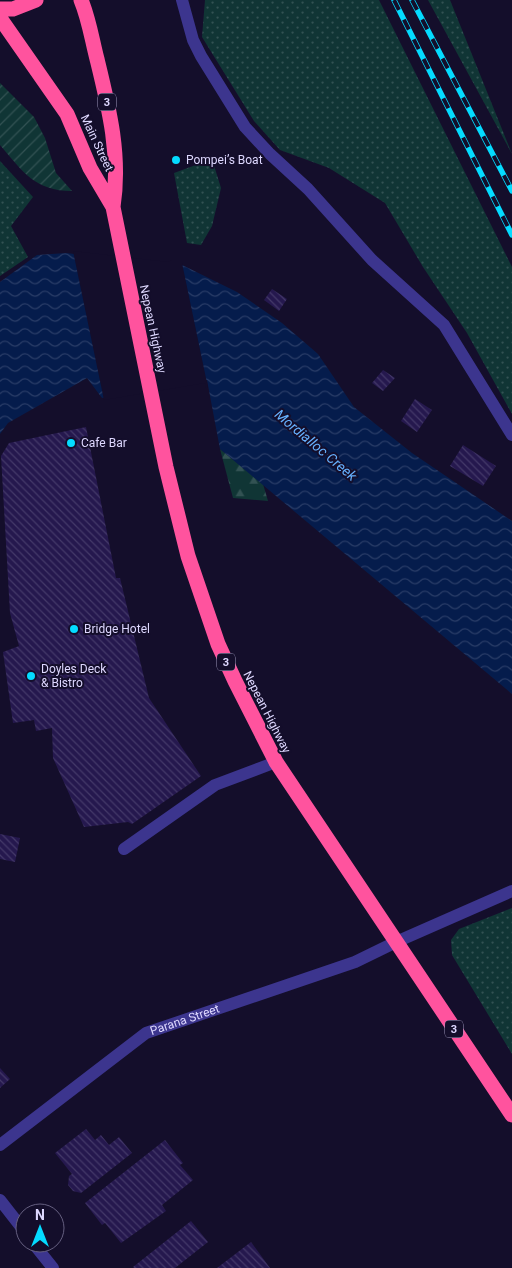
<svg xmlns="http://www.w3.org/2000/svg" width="512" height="1268" viewBox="0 0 512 1268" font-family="Roboto,sans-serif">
<defs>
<pattern id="grass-dots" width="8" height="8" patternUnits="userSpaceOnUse" patternTransform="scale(1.25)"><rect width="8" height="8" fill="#103535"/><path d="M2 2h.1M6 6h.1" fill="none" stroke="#325253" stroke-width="1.8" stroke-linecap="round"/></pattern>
<pattern id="forest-firs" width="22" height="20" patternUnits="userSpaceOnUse" patternTransform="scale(1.25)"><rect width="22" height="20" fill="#103535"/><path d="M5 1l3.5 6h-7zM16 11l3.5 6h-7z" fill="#325253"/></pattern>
<pattern id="garden-furrows" width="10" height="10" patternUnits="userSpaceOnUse" patternTransform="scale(1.25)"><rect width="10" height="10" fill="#103535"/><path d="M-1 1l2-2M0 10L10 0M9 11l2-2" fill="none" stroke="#325253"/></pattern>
<pattern id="water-waves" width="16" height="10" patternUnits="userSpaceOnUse" patternTransform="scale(1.25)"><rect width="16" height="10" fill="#051c4c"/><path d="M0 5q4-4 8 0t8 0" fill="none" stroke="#293c67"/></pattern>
<pattern id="building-back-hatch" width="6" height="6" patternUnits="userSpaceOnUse" patternTransform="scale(1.25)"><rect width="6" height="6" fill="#25184e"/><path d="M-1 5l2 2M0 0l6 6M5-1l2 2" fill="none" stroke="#443969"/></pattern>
</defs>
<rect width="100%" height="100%" fill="#140e2b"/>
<path fill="url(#grass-dots)" d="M205,0h174l133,267v147l-45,-81 -44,-66 -38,-64 -56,-35 -49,-18 -26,-29 -52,-84z
M428,0h22l62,154z
M212,159l9,29 -9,38 -11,19 -14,-2 -13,-70z
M0,161l33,36 -22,29 17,31 -28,19z
M512,908v146l-60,-99 -1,-15 8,-11z"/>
<path fill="url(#forest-firs)" d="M220,449l43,35 5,17 -35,-3z"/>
<path fill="url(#garden-furrows)" d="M0,83l34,34 11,21 11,35 16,18c-37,0 -49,-19 -72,-46z"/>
<path fill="url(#water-waves)" d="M66,253l102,12 6,-4 63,31 45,31 36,31 36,53 58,46 100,68v173l-292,-245 -13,-69 -105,18 -15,-20 -79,45 -8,11v-152l37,-27z"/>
<path fill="#140e2b" d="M73,251l95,11 6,-3 8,4 26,125h-2l-1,-5 -101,17z"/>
<path fill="url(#building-back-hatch)" d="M272,289l15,10 -8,12 -15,-11z
M383,370l12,8 -12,13 -11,-8z
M415,399l17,11 -15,22 -16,-11z
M86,427l30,151h4l29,120 52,78 -69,48 -4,-2 -44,5 -31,-69 -1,-30 -16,3 -2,-11 -21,3 -10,-71 16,-6 -9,-33 -9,-157 8,-13z
M463,445l33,21 -13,20 -33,-20z
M0,834l20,4 -5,24 -15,-3z
M0,1068l10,11 -10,9z
M86,1129l9,11 6,-5 8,10 10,-8 13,16 -51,40 -8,-2 -5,-6 1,-9 3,-2 -17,-21z
M165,1140l18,23 -3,2 13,15 -31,25 4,6 -45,32 -16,-20 -3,2 -17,-22z
M191,1221l17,21 -33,26h-41l-1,-1z
M251,1242l19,26h-53z"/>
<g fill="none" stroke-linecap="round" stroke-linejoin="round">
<path stroke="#3c358e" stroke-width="12" d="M182,0l11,40 8,16 44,71 25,27 38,35 64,71 72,65 68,110
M124,849l91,-64 61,-23
M396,942l116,-51"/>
<g stroke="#3c358e" stroke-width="12">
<path id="s1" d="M0,1145l146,-112 209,-71 41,-20"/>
<path d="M0,1200l25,32"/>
<path d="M33,1243l20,25"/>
</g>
<path stroke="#ff539e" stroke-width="15" d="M81,0c8,19 11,40 16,59 12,49 24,97 16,148
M0,9h13l23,-9
M0,18l67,96 23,54 23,39 53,260 22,89 30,88 17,37 41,81 236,353"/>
<defs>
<path id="rail" d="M394,0l118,235
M412,0l100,191"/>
</defs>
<use href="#rail" stroke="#04dbff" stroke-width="5.5"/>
<use href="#rail" stroke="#140e2b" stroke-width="4" stroke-dasharray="11" stroke-linecap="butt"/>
</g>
<g fill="#04dbff" stroke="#140e2b" stroke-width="2">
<circle cx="176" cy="160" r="5"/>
<circle cx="71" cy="443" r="5"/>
<circle cx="74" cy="629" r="5"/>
<circle cx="31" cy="676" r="5"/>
</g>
<g text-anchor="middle" stroke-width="4" stroke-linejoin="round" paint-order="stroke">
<g fill="#140e2b" stroke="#a19bbf" stroke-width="1">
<rect x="98" y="93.5" width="18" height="17" rx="4"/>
<rect x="217" y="653.5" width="18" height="17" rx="4"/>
<rect x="445" y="1020.5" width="18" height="17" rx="4"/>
</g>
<g font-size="11" font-weight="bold" fill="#ded8ff">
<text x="107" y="106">3</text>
<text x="226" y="666">3</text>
<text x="454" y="1033">3</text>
</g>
<g font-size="12" fill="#ded8ff" stroke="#140e2b">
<text transform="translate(97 143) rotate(65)" y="4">Main Street</text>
<text transform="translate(153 329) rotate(78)" y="4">Nepean Highway</text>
<text transform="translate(267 712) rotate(63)" y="4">Nepean Highway</text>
<text dy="4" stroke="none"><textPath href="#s1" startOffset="225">Parana Street</textPath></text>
</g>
<g font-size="12" fill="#ded8ff" stroke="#140e2b" text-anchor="start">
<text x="186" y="164">Pompei’s Boat</text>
<text x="81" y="447">Cafe Bar</text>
<text x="84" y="633">Bridge Hotel</text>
<text x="41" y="673">Doyles Deck<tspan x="41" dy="14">&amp; Bistro</tspan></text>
</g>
<g font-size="14" font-style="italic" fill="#66b1ff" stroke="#140e2b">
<text transform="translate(316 445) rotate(40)" y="5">Mordialloc Creek</text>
</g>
</g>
<g transform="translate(40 1228)"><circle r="24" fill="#140e2b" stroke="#655f80"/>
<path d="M0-4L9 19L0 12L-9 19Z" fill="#04dbff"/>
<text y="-8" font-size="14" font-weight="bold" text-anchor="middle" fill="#ded8ff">N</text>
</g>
</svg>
